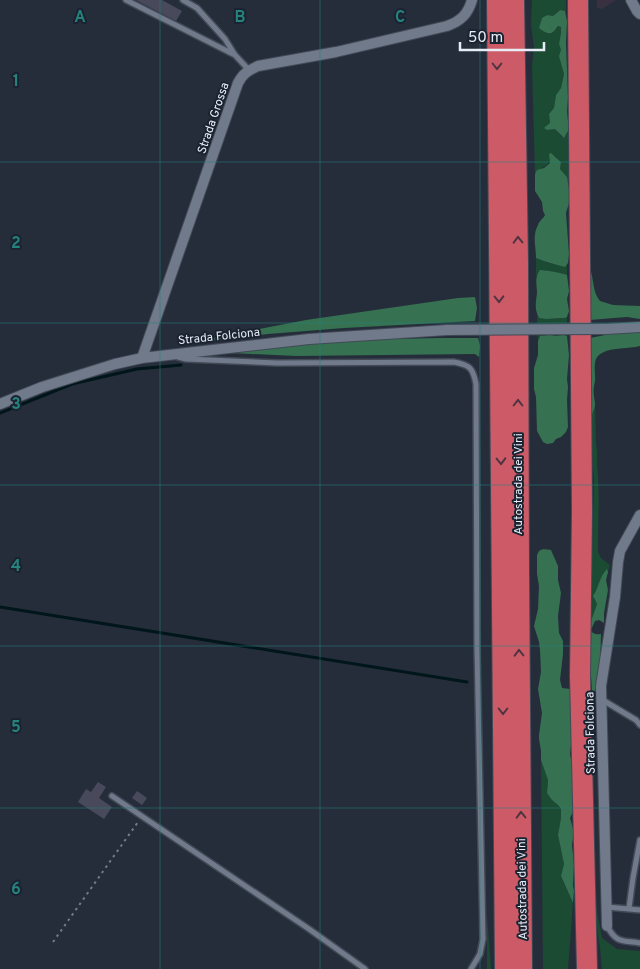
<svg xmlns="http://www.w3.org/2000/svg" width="640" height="969" viewBox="0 0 640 969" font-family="Overpass,sans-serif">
<rect width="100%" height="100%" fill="#252d3b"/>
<path fill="#393040" d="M597,0h19l-14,9 -5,-1z"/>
<path fill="#1c4b33" d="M532,0h34v14l-1,-3 -6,-1 -6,6 -7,-1 -5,5 -1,8c9,9 12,6 19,-2l2,1v6l-2,12 2,4 3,25 -3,14 -5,7 -2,13 -5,6 1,9 -3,7 8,-1 7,8h3l3,-6 1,48 -2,2v-4l-7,-8 1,-7 -7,-7c-6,12 -11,11 -19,19l-3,-109 2,-17 -3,-23z
M536,258c9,4 21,9 31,6v11c-6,-4 -16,-1 -22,-5l-9,6z
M537,315l2,3c9,1 20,2 28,-1v19c-9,-1 -18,0 -27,0l-2,5z
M595,405l1,40c2,7 1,13 1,20 3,29 1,58 1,87l3,6 9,7 -4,13 1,-8 -13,25v4l3,5 -7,20 4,-144 -2,-28 -1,-40 1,2z
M541,760l7,20 -1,9 5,11 7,6 2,3v9l-3,17 6,29 -3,13 12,26 -5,66h-25z
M596,906l6,32 15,11 23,2v18h-38c-1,-7 -1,-14 -2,-21 -2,-14 -5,-27 -4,-42z
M487,916l4,52v1h-4z"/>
<path fill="#367151" d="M560,10l5,1 2,10 -1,22 2,55 -1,13 1,10v10l-4,7 -9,-9 -8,1 -3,-2 6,-5 -1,-9 5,-6 2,-13 5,-7 3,-14 -5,-18 2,-6 -2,-6 2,-11v-6l-3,-1c-6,9 -9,10 -19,2l3,-10 5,-3 6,1z
M551,153l10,9 -1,7 7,8 2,12v14l-3,10 3,41 -1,9 -3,4c-10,-3 -20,-5 -29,-9 0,-12 -4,-22 2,-33 1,-4 5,-6 7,-10l-2,-4 -1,-9 -7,-11v-17l2,-4 7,-2 6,-5 -1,-9z
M540,270c4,0 24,3 27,5l2,16 -2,8 2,12 -2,6 -2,1 -19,1 -7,-1c-5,-9 -3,-16 -2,-25 0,-8 -3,-15 3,-23z
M591,272c3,10 2,21 9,29l13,4 27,1v13l-13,-2 -13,1 -24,2 -1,-47z
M475,297l2,11 -2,13 -131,7 -76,6 -62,7 7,-3 93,-18 152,-22z
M625,331l15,2v13c-12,3 -27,1 -38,7 -11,5 -6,20 -7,28 -1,5 -2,10 -1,15 0,3 1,5 1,8 0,4 -2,7 -3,11 -2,-4 0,-9 -2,-14v-63z
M550,335l6,1 7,-1 4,1 2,19 -2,24 1,8 -1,13 1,27 -2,5 -5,5 -5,2 -3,4 -6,1 -4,-2 -6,-11 -1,-34 -2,-8v-21l4,-13v-14l2,-5z
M439,338h39l2,8 -1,11 -4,-3 -179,2 -87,-4 133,-12z
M543,549l8,1 7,16v14l3,13 -3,23 1,17 4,8v13l-3,26 2,8 8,1 2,48 -2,17 3,15 1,41 -4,8 4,14 -2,13 2,20 -1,20 1,6 -1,12 -12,-27 3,-12 -6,-29 3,-17v-9l-2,-3 -7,-6 -5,-7 1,-13 -7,-20v-9l-2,-12v-4l3,-22 -4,-24 3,-17 -1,-22 -1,-8 -5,-16 4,-17 1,-23 -2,-12v-19l2,-4z
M607,569l1,3 -2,8 2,10 -4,23v10l-5,-3 -4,1 -4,9c1,4 6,5 10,4l-1,34 -7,34 -4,-51 2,-9 -1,-18 7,-20 -4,-8c6,-8 6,-19 14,-27z"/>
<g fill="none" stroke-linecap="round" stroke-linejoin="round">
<path stroke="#00161a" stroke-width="3" d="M0,413l72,-29 65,-15 44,-4
M0,607l467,75"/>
</g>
<path fill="#48495a" d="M136,0h26l20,11 -6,10z
M98,782l8,5 -7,11 13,9 -8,12 -26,-17 8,-13 5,3z
M137,791l10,7 -5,7 -10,-7z"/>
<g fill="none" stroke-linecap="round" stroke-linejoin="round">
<defs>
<path id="lane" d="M126,0l109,55 14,15
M183,0l14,8 28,31 10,16
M178,357l8,2 91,4 177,-1c16,3 19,6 22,22l1,265 6,290 -3,15 -9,15
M601,699l35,21 4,5
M112,796l197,133 56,40
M607,907l33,3
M629,908l4,-30 7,-38
M607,926c10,18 15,14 33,17"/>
<path id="street" d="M631,0l6,11 3,3
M606,329l34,-2
M142,358l96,-275c5,-10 10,-12 20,-17l78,-14 111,-26c14,-5 21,-12 25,-26
M0,404l42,-17 73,-23 27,-6 167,-19 138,-9
M607,926l-6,-240 14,-89 3,-35 2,-11 20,-36"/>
<path id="highway" d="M497,0l8,969
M514,0l4,263 1,310 3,396
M578,0l4,511 -2,165 7,293"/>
</defs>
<use href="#lane" stroke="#424955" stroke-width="8"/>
<use href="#street" stroke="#424955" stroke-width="12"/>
<use href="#highway" stroke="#424955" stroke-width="22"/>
<path stroke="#747b87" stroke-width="2" stroke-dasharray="2.5 4" stroke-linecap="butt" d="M53,942l85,-120"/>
<use href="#lane" stroke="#707a8b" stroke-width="5"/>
<use href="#street" stroke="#707a8b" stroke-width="10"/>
<use href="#highway" stroke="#cc5b67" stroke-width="20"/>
<defs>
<path id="street-bridge" d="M447,330l159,-1"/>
</defs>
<use href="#street-bridge" stroke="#424955" stroke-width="12" stroke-linecap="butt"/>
<use href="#street-bridge" stroke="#707a8b" stroke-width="10"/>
</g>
<defs><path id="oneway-chevron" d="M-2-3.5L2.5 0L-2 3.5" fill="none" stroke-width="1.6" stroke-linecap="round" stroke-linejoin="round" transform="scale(1.25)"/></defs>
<g stroke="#503441">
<use href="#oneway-chevron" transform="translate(497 66) rotate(90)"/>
<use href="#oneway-chevron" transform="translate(518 240) rotate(-91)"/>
<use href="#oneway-chevron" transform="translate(499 299) rotate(89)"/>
<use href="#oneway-chevron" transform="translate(518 403) rotate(-90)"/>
<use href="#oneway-chevron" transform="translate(501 461) rotate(89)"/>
<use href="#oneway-chevron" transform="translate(519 653) rotate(-91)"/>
<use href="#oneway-chevron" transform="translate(503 711) rotate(90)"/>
<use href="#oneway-chevron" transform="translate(521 815) rotate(-91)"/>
</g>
<path fill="none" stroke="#25827c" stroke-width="1" stroke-opacity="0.55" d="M160,0v969M320,0v969M480,0v969M0,162h640M0,323h640M0,485h640M0,646h640M0,808h640"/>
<g text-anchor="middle" stroke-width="4" stroke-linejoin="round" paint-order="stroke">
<g font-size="12" fill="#e7edf7" stroke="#1b2331">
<text transform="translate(213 118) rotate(-71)" y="4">Strada Grossa</text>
<text transform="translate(219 336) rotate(-6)" y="4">Strada Folciona</text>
<text transform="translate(518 484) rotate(-90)" y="4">Autostrada dei Vini</text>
<text transform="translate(590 733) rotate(-91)" y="4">Strada Folciona</text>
<text transform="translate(522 889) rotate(-91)" y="4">Autostrada dei Vini</text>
</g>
</g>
<g font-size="16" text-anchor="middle" font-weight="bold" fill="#25827c" stroke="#1b2331" stroke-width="4" stroke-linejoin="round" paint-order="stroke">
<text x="80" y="22">A</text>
<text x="240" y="22">B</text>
<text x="400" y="22">C</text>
<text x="16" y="86">1</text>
<text x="16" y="248">2</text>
<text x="16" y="409">3</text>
<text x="16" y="571">4</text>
<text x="16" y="732">5</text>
<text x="16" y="894">6</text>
</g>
<path d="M460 42v8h84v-8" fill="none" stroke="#e7edf7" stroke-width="2.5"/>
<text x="468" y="42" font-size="15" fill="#e7edf7" stroke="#1b2331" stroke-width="4" paint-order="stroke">50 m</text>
</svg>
